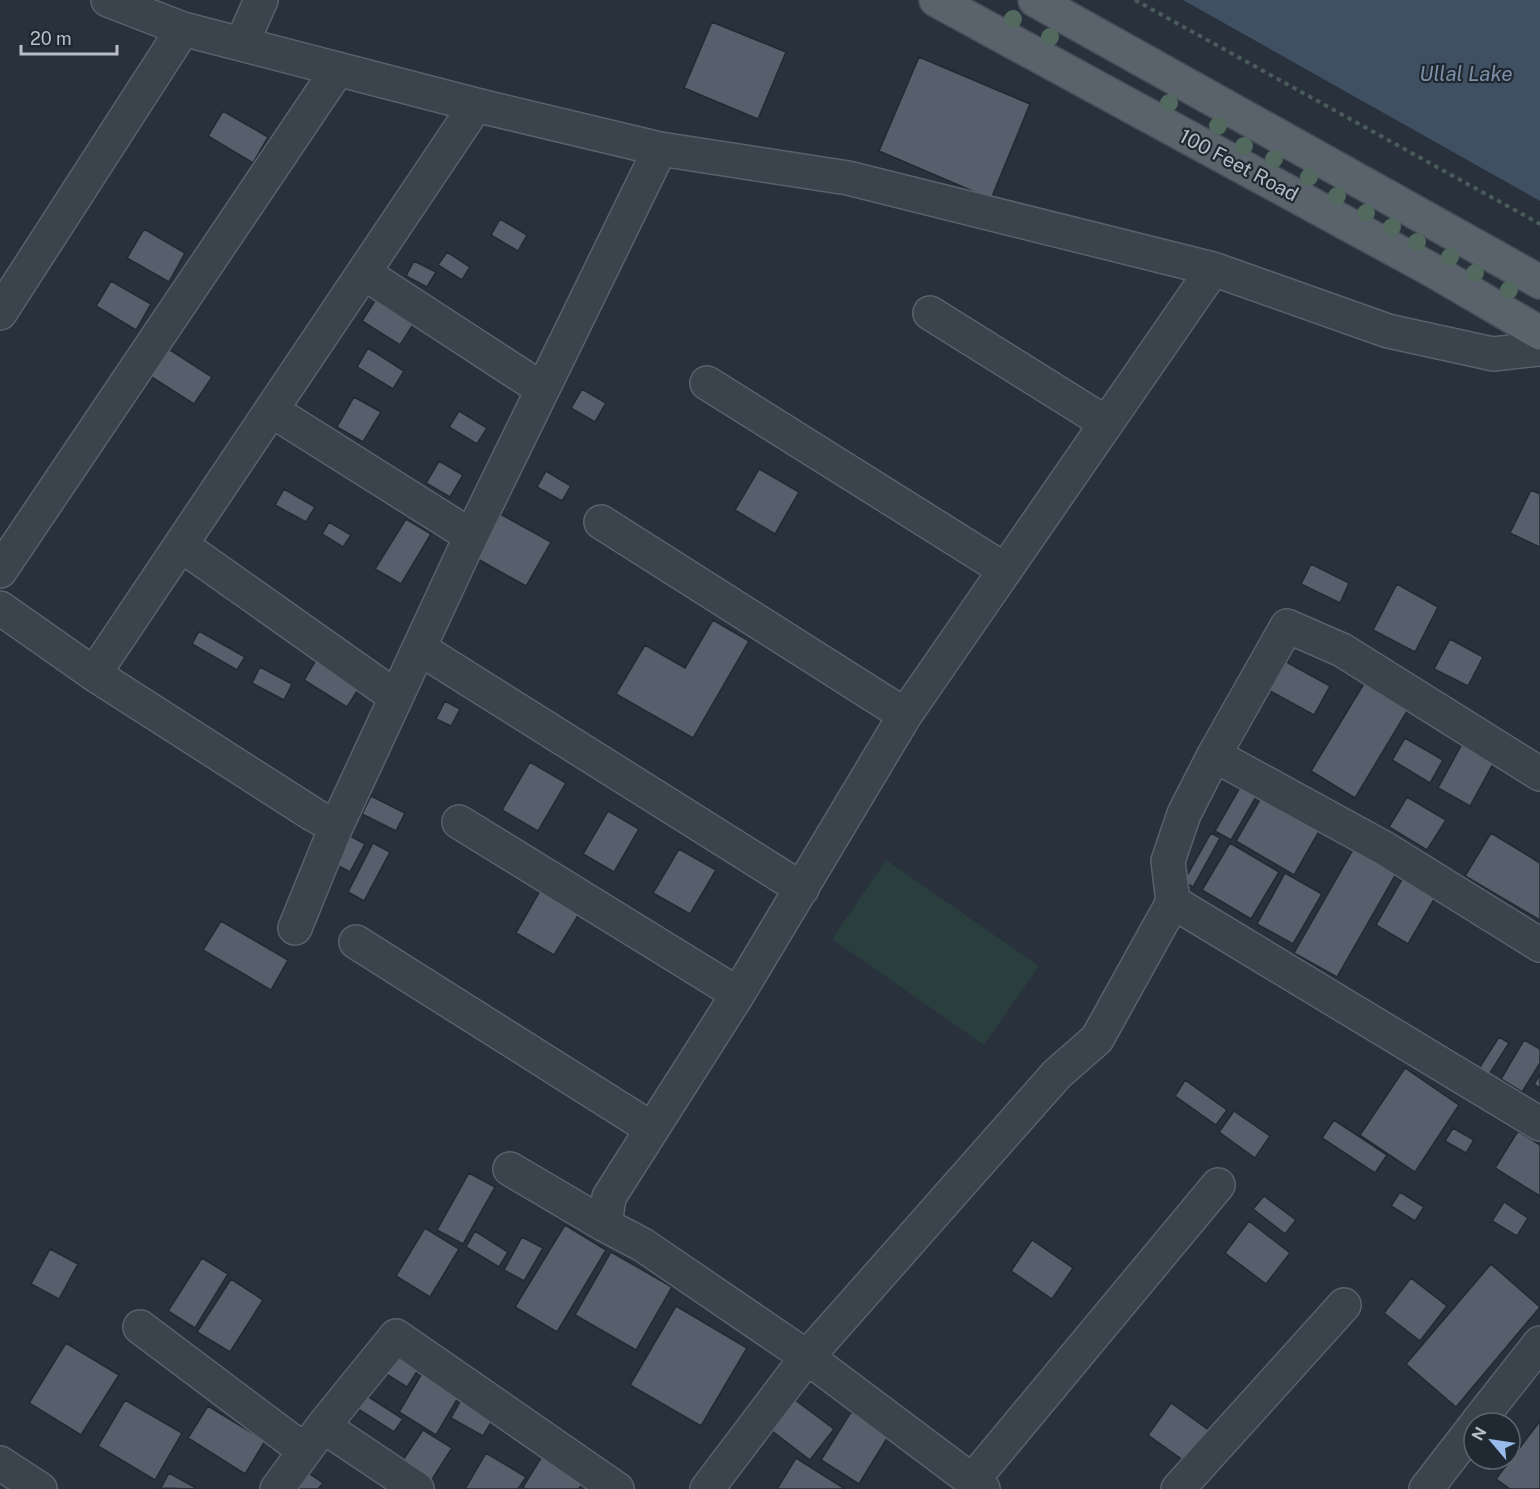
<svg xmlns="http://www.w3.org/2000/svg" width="1540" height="1489" viewBox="0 0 1540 1489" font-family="'Public Sans',sans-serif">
<rect width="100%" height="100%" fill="#28313c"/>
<path fill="#2b3e3e" d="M886,860l153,106 -55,79 -152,-106z"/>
<path fill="#405063" d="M1183,0h357v201z"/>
<path fill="#565f6c" stroke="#222a34" stroke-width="1.5" d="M712,22l74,30 -28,67 -74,-31z
M919,57l111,47 -39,95 -112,-48z
M223,111l45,26 -15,26 -45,-27z
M500,219l27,16 -9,16 -27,-16z
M144,229l41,24 -16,29 -42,-24z
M447,252l23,15 -8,13 -24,-15z
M414,261l22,11 -9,15 -21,-11z
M111,281l40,23 -15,26 -40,-24z
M378,296l38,24 -16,25 -38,-24z
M167,348l45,29 -18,27 -44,-28z
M368,348l36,23 -11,18 -36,-22z
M582,389l24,14 -11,19 -24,-14z
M354,397l27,15 -18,30 -26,-15z
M459,411l28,17 -10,16 -28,-17z
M439,461l24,14 -13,22 -24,-14z
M759,469l40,23 -24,42 -40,-24z
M546,471l25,15 -9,15 -25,-14z
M284,489l31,18 -9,15 -31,-17z
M1531,490l9,4v53l-30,-14z
M493,510l58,32 -25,44 -57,-32z
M406,519l25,15 -30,50 -26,-15z
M329,522l22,13 -8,12 -21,-13z
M1311,564l38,19 -9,20 -39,-19z
M1397,584l41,23 -23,45 -42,-22z
M713,620l36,21 -56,97 -77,-44 29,-49 40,23z
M199,631l46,26 -8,13 -45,-26z
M1450,639l33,18 -15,29 -34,-17z
M319,655l44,27 -16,25 -43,-27z
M1281,659l49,27 -16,29 -49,-27z
M260,667l32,17 -8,16 -32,-17z
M1368,677l44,26 -57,95 -44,-27z
M445,701l15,8 -9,17 -15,-7z
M1405,738l38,22 -13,23 -38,-23z
M1462,744l32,18 -24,44 -32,-18z
M530,762l36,21 -28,48 -36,-21z
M1245,779l16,9 -30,52 -16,-9z
M1265,791l58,33 -29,51 -58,-34z
M371,796l34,17 -9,18 -34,-17z
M1407,797l39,23 -19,30 -38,-23z
M608,811l31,18 -25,43 -31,-18z
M339,830l26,14 -15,28 -26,-14z
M1211,833l9,5 -27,49 -9,-6z
M1491,833l49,30v57l-75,-44z
M373,843l17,9 -26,49 -16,-9z
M1230,843l49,29 -28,47 -49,-29z
M1354,848l43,24 -60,105 -43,-24z
M679,849l37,21 -26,44 -37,-21z
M1285,873l37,21 -29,50 -36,-20z
M1404,876l32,20 -28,48 -32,-19z
M540,891l39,23 -25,41 -38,-22z
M221,921l67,39 -17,30 -68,-40z
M1499,1037l10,6 -21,33 -10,-6z
M1524,1040l16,9v14l-18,29 -21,-13z
M1405,1068l54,37 -44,67 -55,-37z
M1540,1075v13l-6,-4z
M1185,1080l42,30 -11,15 -41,-29z
M1234,1111l36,25 -15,22 -36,-26z
M1334,1120l53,35 -12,18 -53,-35z
M1453,1128l21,12 -8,13 -21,-12z
M1518,1131l22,14v51l-45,-28z
M469,1173l26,14 -32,57 -26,-14z
M1400,1192l24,15 -9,14 -24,-15z
M1264,1196l32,24 -11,14 -32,-25z
M1504,1202l24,16 -11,18 -25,-15z
M1249,1221l41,32 -24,31 -41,-31z
M565,1225l41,25 -49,82 -42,-25z
M425,1228l34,21 -29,48 -34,-21z
M475,1231l33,21 -9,15 -33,-20z
M522,1237l21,11 -19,33 -20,-11z
M1032,1240l41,28 -21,31 -41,-28z
M50,1249l28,15 -19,35 -28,-15z
M611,1252l61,35 -36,63 -61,-35z
M202,1258l26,16 -33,54 -27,-17z
M1491,1264l49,43 -84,100 -50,-43z
M1411,1278l36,28 -27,35 -36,-28z
M231,1279l32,21 -33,52 -33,-20z
M676,1306l71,42 -46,78 -71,-41z
M66,1343l53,32 -38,60 -52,-32z
M395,1343l29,18 -17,26 -29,-18z
M428,1363l37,23 -29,49 -37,-23z
M466,1391l33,18 -16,27 -32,-18z
M361,1392l42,27 -9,13 -42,-27z
M791,1397l43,32 -24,31 -42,-32z
M125,1400l57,33 -27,47 -57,-34z
M1171,1403l39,28 -23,32 -39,-28z
M208,1406l57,35 -20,33 -57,-36z
M851,1412l38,23 -30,49 -38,-24z
M1540,1421v68h-30l-14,-10z
M423,1430l29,18 -26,41 -31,-17z
M546,1450l41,26 -8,13h-53l-3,-2z
M486,1453l40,24 -8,12h-53z
M796,1458l49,31h-68z
M301,1468l22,15 -5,6h-31z
M169,1473l27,15v1l-35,-1z"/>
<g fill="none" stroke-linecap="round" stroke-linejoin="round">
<defs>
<path id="minor" d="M108,0l75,29 293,76 184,44 188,29 365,91 175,62 105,23 47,-5
M242,43l19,-43
M364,273l178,116
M0,313l183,-284
M930,313l176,110
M707,383l298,187
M271,410l200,126
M601,522l304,193
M181,545l215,152
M0,571l338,-502
M0,608l94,66 220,141 22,12
M419,648l383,241
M94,674l382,-569
M1214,755l170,93 156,97
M459,822l279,172
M1173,902l367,222
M295,928l41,-101 135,-291 189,-387
M356,942l296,187
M510,1169l95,56
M140,1327l165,124
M1477,1423l63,-80
M323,1426l94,63
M0,1463l40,26
M972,1481l246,-296
M277,1489l46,-63 73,-90 221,153
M707,1489l100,-132 250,-283 40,-35 76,-137 -5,-41 16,-47 30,-59 73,-129 55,24 198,124
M983,1489l-176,-132 -164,-112 -38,-20 4,-28 129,-203 167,-279 308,-446
M1178,1489l166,-184
M1426,1489l48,-62"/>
<path id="major" d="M936,0l496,270 108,63
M1035,0l505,282"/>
</defs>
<use href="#minor" stroke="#59616b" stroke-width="36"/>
<use href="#major" stroke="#454c56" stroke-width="36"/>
<path stroke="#4a5b5c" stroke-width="4" stroke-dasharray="4.5 4.5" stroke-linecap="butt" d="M1135,0l405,224"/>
<use href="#minor" stroke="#3b434d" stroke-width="33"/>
<use href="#major" stroke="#5a626c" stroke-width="33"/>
</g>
<g fill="#51695e">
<circle cx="1013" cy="19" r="9"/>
<circle cx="1050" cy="37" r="9"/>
<circle cx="1169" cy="103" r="9"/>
<circle cx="1218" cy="126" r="9"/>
<circle cx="1244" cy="146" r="9"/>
<circle cx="1274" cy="159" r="9"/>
<circle cx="1309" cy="177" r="9"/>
<circle cx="1337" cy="196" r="9"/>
<circle cx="1366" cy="213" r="9"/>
<circle cx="1392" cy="227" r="9"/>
<circle cx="1417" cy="242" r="9"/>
<circle cx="1450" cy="257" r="9"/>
<circle cx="1475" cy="273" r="9"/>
<circle cx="1509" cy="290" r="9"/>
</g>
<g text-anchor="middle" stroke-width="4.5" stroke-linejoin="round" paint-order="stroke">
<g font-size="20" fill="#b8bec8" stroke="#202832">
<text transform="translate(1239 165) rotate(28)" y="7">100 Feet Road</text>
</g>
<g font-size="21" font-style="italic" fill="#7c90a7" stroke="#202832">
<text x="1466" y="81">Ullal Lake</text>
</g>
</g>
<g transform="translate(1492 1441) rotate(299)"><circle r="28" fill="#202832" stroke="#5d646e" stroke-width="1.5"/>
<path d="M0-4.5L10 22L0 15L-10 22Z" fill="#98bbec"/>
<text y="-9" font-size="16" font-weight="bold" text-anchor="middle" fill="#b8bec8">N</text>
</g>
<path d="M21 45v9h96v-9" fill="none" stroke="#b8bec8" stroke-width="3"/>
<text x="30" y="45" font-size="18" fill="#b8bec8" stroke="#202832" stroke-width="4.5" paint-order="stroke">20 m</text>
</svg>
